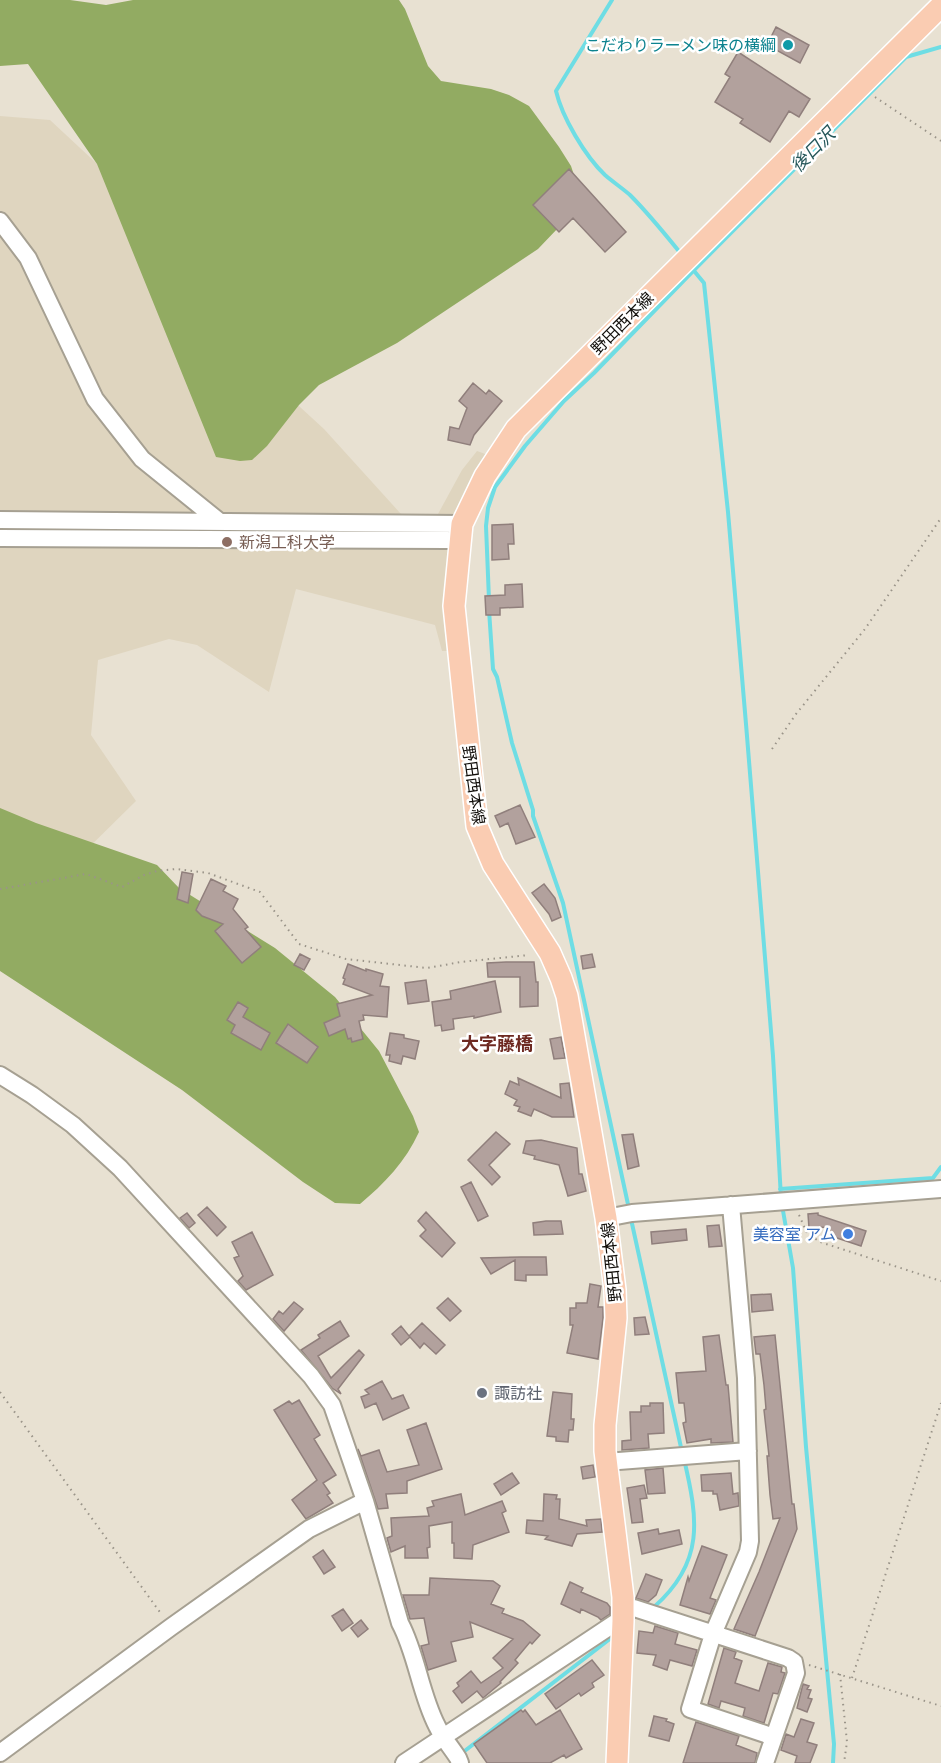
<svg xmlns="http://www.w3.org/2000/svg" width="941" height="1763" viewBox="0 0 941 1763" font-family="'Noto Serif','Noto Sans JP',serif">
<rect width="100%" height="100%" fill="#e8e1d2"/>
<path fill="#dfd5bf" d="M0,116l50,4 116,108 62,113 96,88 77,85h37l24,-44 15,-19 11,4 -26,48 -8,148h-12l-7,-26 -139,-36 -27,103 -72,-47 -28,-6 -71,21 -7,75 45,66 -136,134z"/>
<path fill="#92ab62" d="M0,0h70l36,5 27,-5h266l6,9 23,57 13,15 50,8 18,6 20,11 30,41 12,19 6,18 -18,43 -21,22 -141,94 -78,42 -20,20 -32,41 -15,14 -12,1 -24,-4 -119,-293 -69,-100 -28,2z
M0,808l36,15 121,42 22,23 96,60 60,49 44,54 34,65 6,16c-13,29 -35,52 -59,72l-25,-1 -32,-21 -121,-92 -182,-119z"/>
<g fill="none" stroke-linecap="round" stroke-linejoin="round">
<path stroke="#6edde4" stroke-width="4" d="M612,0l-56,91c6,26 29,65 49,84 8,7 17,13 25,20 19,19 35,39 52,60
M690,266l14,17 24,229 18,212 27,332 8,142
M489,600l-3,-74 2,-18 7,-21 30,-41 39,-45 30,-28 100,-103 212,-213 35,-10
M489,610l4,59 4,8 15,66 21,67v6l30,87 66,306
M780,1189l153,-11 8,-11
M782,1205l11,63 13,179 28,297 -1,19
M631,1219l51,233
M654,1607c51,-45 44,-88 30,-148
M462,1753l153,-118"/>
</g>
<path fill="#b2a19d" stroke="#907f7c" stroke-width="1.5" d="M776,27l33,18 -9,18 -33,-18z
M738,52l72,47 -11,18 -10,-6 -19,31 -30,-19 3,-4 -28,-17 15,-25 -5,-3z
M569,169l57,63 -21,20 -32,-34 -14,14 -26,-27z
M473,383l13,11 3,-4 13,11 -28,34 -4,10 -22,-5 2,-13 9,2 8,-21 -8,-7z
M513,524l1,20h-6l1,15 -17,1v-35z
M522,584l1,23 -23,1v7h-14l-1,-19 20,-1v-10z
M520,805l15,32 -19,7 -8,-21 -8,4 -5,-11z
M182,872l11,2 -5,29 -11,-4z
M211,879l15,7 -3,5 15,8 -5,10 15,18 -3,2 16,18 -19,16 -27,-32 8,-7 -21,-8 -6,-6z
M544,884l11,14 6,19 -9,4 -3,-7 -17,-21z
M300,954l10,5 -6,11 -10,-5z
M592,954l3,13 -12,2 -2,-13z
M506,962h28l2,20h2v24l-18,1v-30h-32l-1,-14z
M348,964l18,7v-2l17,5 -3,12 9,1 -2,30 -24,-2 1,5 -5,1 4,18 -11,3 -1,-4 -3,1 -3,-10 -16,7 -5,-13 16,-7 -3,-12 35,-9 -29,-11 2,-5 -2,-1z
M426,980l3,21 -21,3 -3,-21z
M495,981l6,31 -27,6v-2l-21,3 1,10 -12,2 -1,-6 -6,1 -3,-24 19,-3 -1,-8z
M238,1002l10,6 -5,9 27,16 -9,17 -30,-17 4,-8 -8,-5z
M288,1024l30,23 -11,16 -31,-20z
M390,1033l14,2v3l15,3 -4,18 -12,-3 -2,8 -12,-3 1,-6h-4z
M561,1037l4,21 -11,1 -4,-20z
M518,1078l43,20 -1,-14 9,-1 5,34h-22l-18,-8 -3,7 -13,-5 2,-4 -6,-2 3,-5 -12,-6 5,-13 9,4z
M496,1132l14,12 -21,21 11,12 -8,8 -24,-25z
M633,1134l6,32 -11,3 -6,-34z
M541,1140l36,8 2,26h3l4,17 -18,5 -9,-31 -25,-6 1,-3 -12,-3 3,-12z
M471,1182l17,34 -10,5 -17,-34z
M207,1207l19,20 -9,9 -19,-21z
M426,1212l29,31 -13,14 -22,-21 6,-6 -8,-9z
M187,1213l8,10 -6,5 -9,-10z
M818,1213v2l48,16 -5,15 -36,-12 3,-7 -19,1 -1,-14z
M546,1221h15l2,13 -29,1 -1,-12z
M719,1225l3,21 -13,1 -2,-21z
M686,1229l1,11 -35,4 -1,-12z
M252,1232l21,43 -27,15 -8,-9 5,-5 -9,-18 5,-2 -7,-14z
M521,1257h25l1,18h-21v6l-11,-1v-20l-24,14 -10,-16z
M590,1284l11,2 -3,21h5v11l-5,41 -31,-6 6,-28h-3v-17h6v-5h11z
M771,1294l2,16 -21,2 -1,-17z
M448,1298l13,13 -11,10 -13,-13z
M294,1302l9,7 -19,22 -11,-12 6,-8 4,3z
M645,1317l4,17 -14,1 -1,-17z
M340,1321l9,15 -31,20 13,22 28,-28 5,5 -26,34 3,5 -9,-6 -31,-38 19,-12 -2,-3z
M422,1323l23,22 -9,9 -12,-11 -4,5 -10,-11 -9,8 -9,-11 9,-8 8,10z
M719,1335l7,50h2l5,57 -22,1v-4l-24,4 -4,-20 3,-1 -2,-19h-5l-3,-30 30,-2 -3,-34z
M775,1335l17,169h2l3,25 -42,107 -21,-7 25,-57 21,-54 -7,1 -3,-24 -3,-39h2l-5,-46 2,-1 -2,-24 -4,-31h-4l-2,-17z
M382,1381l10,18 11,-4 6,13 -26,12 -7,-17 -11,5 -4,-11 8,-3 -4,-4z
M553,1392l19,2 -1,25h3l-1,11h-4l-1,12 -12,-1v-4l-9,-1z
M299,1400l21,35 -6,4 22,36 -13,8 7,10 -3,2 6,8 -27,16 -14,-19 25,-20 -43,-70 15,-9 3,3z
M650,1403h13l1,30 -16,1 1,14 -27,2v-9l9,-1 -1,-28h11v-6h9z
M426,1423l16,46 -35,12v12l-21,1 2,14 -10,1 -20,-60 3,7 18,-6 8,22 32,-7 -12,-35z
M593,1465l2,12 -12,2 -2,-12z
M663,1468l2,25 -17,1 -3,-24z
M512,1473l7,10 -18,12 -7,-11z
M731,1473l2,21 5,-1 1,13 -19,4 -3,-16h-4v-3h-11l-1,-16z
M644,1485l3,13 -7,1 3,23 -11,1 -5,-35z
M461,1494l4,21 37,-14 4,10 -4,2 7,19 -36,13 -1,14 -18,-1v-15h-2v-21l-23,4 1,21 -3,1 1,10h-23v-12l-14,6 -4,-14 5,-2 -1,-18 38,-2 -2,-8 7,-2 -2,-5z
M544,1494l13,1 -1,4h4l-1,20 28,7 -1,-6 15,-1 1,13 -25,2 -5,12 -27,-7 3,-3 -22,-3 1,-13 16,1z
M658,1529l1,5 20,-4 3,14 -40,10 -4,-21z
M702,1546l25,9 -17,43 6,2 -6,14 -30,-9 8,-28 1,4z
M323,1550l12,17 -11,7 -11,-17z
M646,1574l16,6 -6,15 -8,7 -12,-4z
M430,1578l63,3 7,5 -9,18 13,5 -2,4 21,8 17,14 -8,9 -2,-2 -15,18 3,3 -18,19 1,1 -18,15 -6,-7 -15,12 -9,-12 6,-5 -2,-3 14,-12 10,12 22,-15 -10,-10 20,-19 -43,-17 3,15 -22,5 5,19 -28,9 -7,-24 8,-2 -5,-26 -14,1 -7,-24h26z
M570,1582l13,6 -2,4 26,11 3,4v7l-9,6 -3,-3 -17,-8 -1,4 -19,-9z
M343,1609l10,14 -11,8 -10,-15z
M361,1620l7,9 -10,8 -7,-9z
M655,1626l23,7 -3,11 22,6 -5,16 -22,-6 -3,10 -14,-5 3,-10 -19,-2 2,-22 14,2z
M724,1648l12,4 -2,6 8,3 -7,22 24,8 9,-28 14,4 -1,5 4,1 -7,21 -5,-1 -9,30 -21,-7 2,-8 -24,-7 -2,7 -11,-4z
M592,1660l12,15 -12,8 2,4 -13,9 -2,-3 -23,16 -11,-15z
M803,1684l6,2 -2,3 4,1 -3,8 4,1 -5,13 -10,-4z
M521,1710l2,2 2,-2 11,15 24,-15 22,39 -16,9 -2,-3 -14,8h-63l-13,-19z
M654,1716l13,3 -1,2 8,3 -5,17 -20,-5z
M801,1719l13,4 -7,19 10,3 -7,18h-15l2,-7 -16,-6 5,-16 8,3z
M696,1722l43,14 -3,9 21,8 -2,10h-72z"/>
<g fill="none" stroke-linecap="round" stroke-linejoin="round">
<defs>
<path id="minor" d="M0,221l28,37 67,141 47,60 78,63
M0,520l462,4
M0,538l448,2
M0,1075l32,20 41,30 47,43 191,208 21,29 33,96 35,122c17,32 20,70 37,103 5,11 14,21 21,32l2,5
M731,1205l15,173 4,163 -2,11 -35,82 -23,75 84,28
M606,1218l26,-5 309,-24
M606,1462l142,-11
M623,1609l11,-1 154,50 6,4 2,11 -31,90
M0,1753l171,-126 138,-98 56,-28
M404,1763l211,-140 8,-2"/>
<path id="major" d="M617,1763l6,-142v-24l-18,-146v-26l11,-107 -1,-28 -9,-72 -39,-222 -6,-18 -11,-25 -57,-89 -16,-38 -23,-220 8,-82 23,-48 31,-47 425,-423"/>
</defs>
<use href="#minor" stroke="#a6a092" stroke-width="20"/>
<use href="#major" stroke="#fff" stroke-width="24"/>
<path stroke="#9a9489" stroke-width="2" stroke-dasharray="1.5 4.5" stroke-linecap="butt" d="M875,97l66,44
M772,749l24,-35 69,-85 76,-111
M0,889l86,-15 36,13 22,-12 13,-4 19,-2 32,4 52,19 39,52 47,15 81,9 34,-6 68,-7
M799,1215l8,18 13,9 121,39
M0,1392l162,223
M809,1665l132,41
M840,1674l7,68 -3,21
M852,1678l89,-275"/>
<use href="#minor" stroke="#fff" stroke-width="16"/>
<use href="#major" stroke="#faccb2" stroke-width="21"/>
</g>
<circle fill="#0f9aa8" stroke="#fff" stroke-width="2" cx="788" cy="45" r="6"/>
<circle fill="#8d6e63" stroke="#fff" stroke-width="2" cx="227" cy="542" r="6"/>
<circle fill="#3f7fe0" stroke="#fff" stroke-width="2" cx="848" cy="1234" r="6"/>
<circle fill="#6b7280" stroke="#fff" stroke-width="2" cx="482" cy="1393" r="6"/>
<g text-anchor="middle" stroke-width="5" stroke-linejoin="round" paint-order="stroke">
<g font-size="16" fill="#0d838f" stroke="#fff" text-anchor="end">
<text x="776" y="51">こだわりラーメン味の横綱</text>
</g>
<g font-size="16" fill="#110e0a" stroke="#fff">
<text transform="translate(622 323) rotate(-45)" y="6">野田西本線</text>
<text transform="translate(474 785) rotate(82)" y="6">野田西本線</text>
<text transform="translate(611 1262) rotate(-96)" y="6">野田西本線</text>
</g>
<g font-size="16" fill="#785e54" stroke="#fff" text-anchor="start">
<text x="239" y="548">新潟工科大学</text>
</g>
<g font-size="16" fill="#366cbe" stroke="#fff" text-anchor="end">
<text x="836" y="1240">美容室 アム</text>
</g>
<g font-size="16" fill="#5b616d" stroke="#fff" text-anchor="start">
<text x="494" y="1399">諏訪社</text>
</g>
<g font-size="18" font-style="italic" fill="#26575a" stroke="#fff">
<text transform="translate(813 150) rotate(-45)" y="6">後口沢</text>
</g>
<g font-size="18" font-weight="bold" fill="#6e2921" stroke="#fff">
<text x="497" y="1050">大字藤橋</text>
</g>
</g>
</svg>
